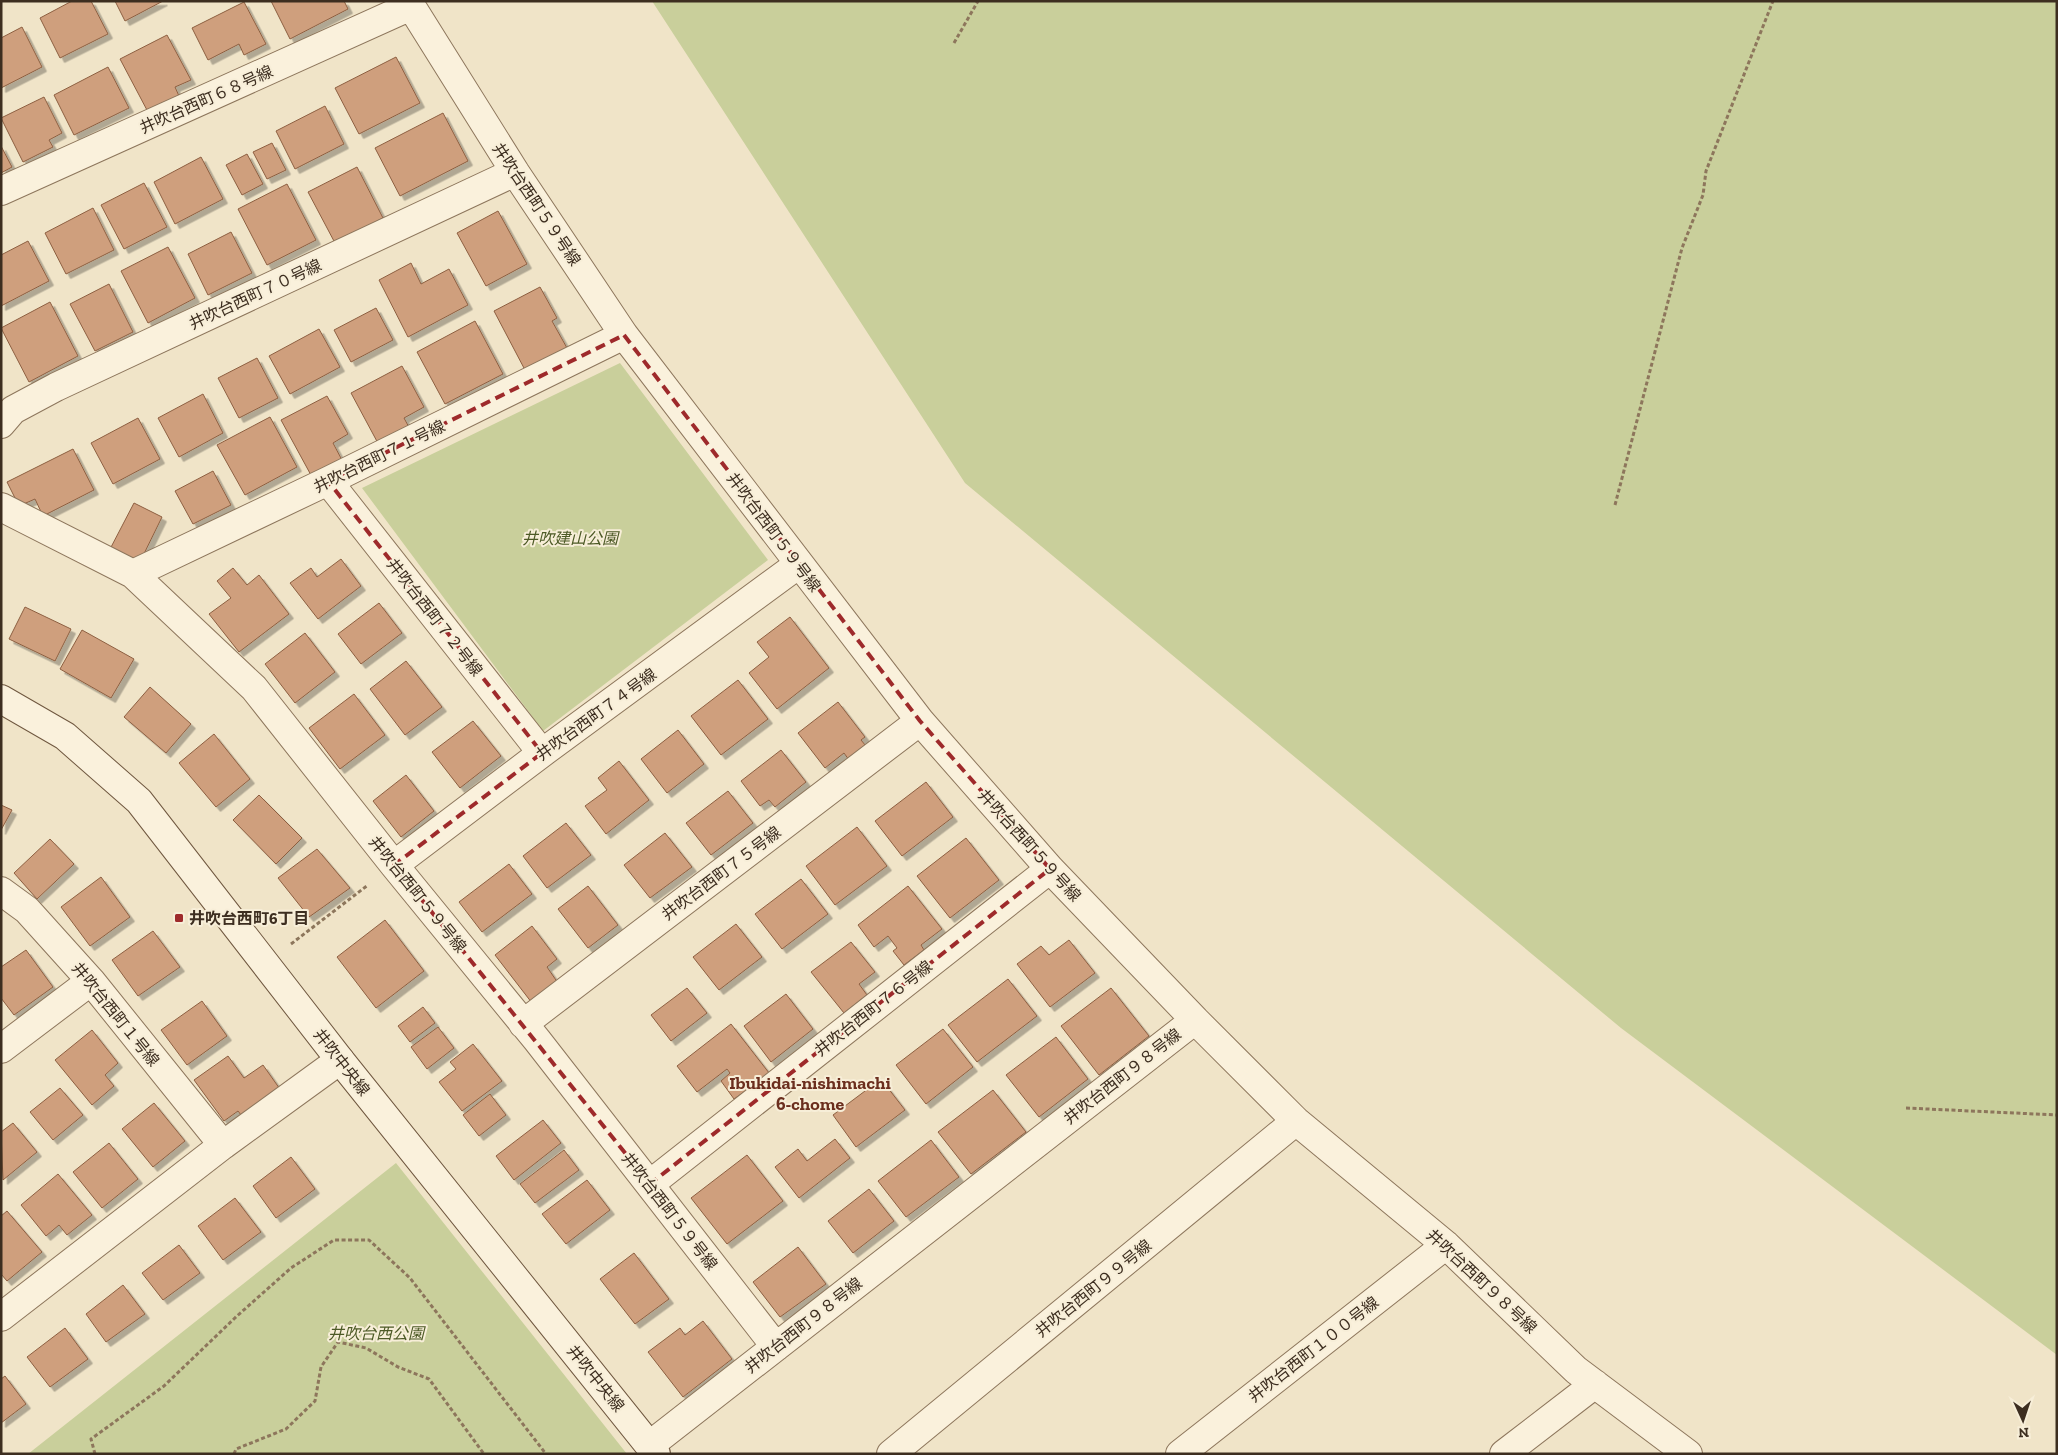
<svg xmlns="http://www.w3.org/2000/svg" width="2058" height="1455" viewBox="0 0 2058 1455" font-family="'Zilla Slab','Noto Sans JP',serif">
<defs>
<filter id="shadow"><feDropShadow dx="4.5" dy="4.5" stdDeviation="0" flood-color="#0004"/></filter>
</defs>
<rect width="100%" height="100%" fill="#f0e4c8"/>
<path fill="#c9cf9b" d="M652,1h1405v1354l-436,-327 -656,-545z
M620,363l148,197 -225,171 -181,-243z
M396,1163l231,291h-599z"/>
<path fill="#cf9f7d" stroke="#8d5f41" filter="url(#shadow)" d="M72,1h19l17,33 -48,24 -20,-40z
M115,1h48l-38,20z
M271,1h73l4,8 -58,30z
M244,2l22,42 -22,11 -5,-11 -31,16 -16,-32z
M22,27l20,40 -41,21v-50z
M167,35l24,45 -16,7 4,9 -31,16 -28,-53z
M396,57l24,46 -61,31 -24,-46z
M108,67l21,41 -55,27 -20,-40z
M44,97l18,36 -13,7 4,7 -30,15 -22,-44z
M325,106l19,38 -49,25 -19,-38z
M443,113l25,48 -68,35 -25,-48z
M272,143l14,27 -19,9 -14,-27z
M1,146l11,21 -11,6z
M247,154l16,30 -21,11 -16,-30z
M201,157l22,42 -48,25 -21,-42z
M357,167l26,51 -48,25 -27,-51z
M144,183l23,44 -43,22 -23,-44z
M287,184l29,56 -49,25 -29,-56z
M93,208l21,42 -48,24 -21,-41z
M498,211l29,53 -41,22 -29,-53z
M231,232l21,41 -44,22 -20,-41z
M28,241l21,40 -48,25v-51z
M168,247l27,51 -47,25 -27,-52z
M411,263l10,21 28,-15 19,36 -60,32 -29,-57z
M109,284l24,48 -38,19 -25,-47z
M540,287l17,31 -5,3 15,27 -42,22 -31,-59z
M50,302l28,54 -49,26 -28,-54z
M376,308l17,32 -42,22 -17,-32z
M475,321l28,53 -58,30 -28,-52z
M319,329l21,38 -50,27 -21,-38z
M257,358l21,40 -39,20 -21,-40z
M402,366l22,41 -20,11 7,13 -31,16 -29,-54z
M203,394l20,39 -44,24 -21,-39z
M327,396l21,38 -15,9 10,19 -31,15 -31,-57z
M270,417l27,50 -52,28 -28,-50z
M138,418l22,41 -47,25 -22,-41z
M73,449l21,41 -51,26 -8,-17 -16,7 -12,-24z
M213,471l18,34 -38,19 -18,-33z
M134,503l28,14 -24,49 -29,-15z
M341,559l20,27 -43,33 -28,-36 21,-15 6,9z
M233,568l14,17 12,-10 30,39 -50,38 -30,-38 22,-16 -14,-17z
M379,603l23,30 -41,31 -23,-30z
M25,607l46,22 -16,32 -46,-22z
M790,617l39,51 -52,41 -28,-36 20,-16 -12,-15z
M82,630l52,29 -23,39 -51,-29z
M305,633l30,39 -40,31 -30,-39z
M406,661l36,46 -37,28 -35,-46z
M738,680l30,39 -47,36 -30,-39z
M150,687l41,37 -25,29 -42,-36z
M354,694l31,41 -45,34 -31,-41z
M838,702l27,35 -4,3 5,6 -17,14 -5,-7 -19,15 -27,-35z
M473,721l28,35 -41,32 -28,-36z
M678,730l26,34 -37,29 -26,-34z
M214,734l36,45 -34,28 -37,-44z
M781,750l25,32 -31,25 -6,-7 -9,6 -19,-25z
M619,761l30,39 -43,34 -21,-28 22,-16 -9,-12z
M406,775l28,36 -33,26 -28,-36z
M926,782l27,35 -51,39 -27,-35z
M728,791l25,32 -42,32 -25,-32z
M259,795l43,43 -26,26 -43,-44z
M1,805l11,5 -11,20z
M566,823l25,32 -44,33 -24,-32z
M857,827l30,39 -52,39 -29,-39z
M665,833l27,34 -42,31 -26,-33z
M966,838l33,42 -49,38 -33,-42z
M50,839l24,25 -37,35 -23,-26z
M317,849l33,39 -41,29 -31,-39z
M509,864l23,30 -50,38 -23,-30z
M101,877l29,40 -40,29 -29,-39z
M801,879l27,35 -46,35 -27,-35z
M588,886l30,39 -30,23 -30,-39z
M908,886l34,43 -21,16 3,5 -20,15 -11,-14 4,-3 -9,-12 -14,11 -16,-22z
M385,920l39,51 -48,37 -39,-51z
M736,924l26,33 -43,33 -26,-33z
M532,926l25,33 -10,8 11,16 -26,20 -37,-48z
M153,931l27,36 -42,29 -26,-36z
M1069,940l26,33 -45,34 -33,-43 24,-18 8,9z
M851,942l24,30 -16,12 8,11 -23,18 -33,-41z
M26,950l27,37 -39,28 -13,-17v-31z
M1008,979l29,37 -60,46 -29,-37z
M687,988l20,25 -36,28 -20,-26z
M1111,988l38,48 -50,39 -38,-49z
M786,994l27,35 -42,33 -27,-36z
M202,1001l25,35 -40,29 -26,-35z
M423,1007l12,16 -25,19 -12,-16z
M731,1024l42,54 -25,19 -4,-5 -10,7 -13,-18 9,-8 -3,-4 -30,23 -20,-26z
M438,1027l16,21 -27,21 -16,-22z
M943,1029l30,38 -47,37 -30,-39z
M92,1030l26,33 -13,12 9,11 -22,19 -37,-45z
M1056,1037l32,42 -49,38 -33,-42z
M473,1044l29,37 -40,30 -23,-29 17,-13 -6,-7z
M228,1056l16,22 19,-13 19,27 -38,27 -6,-8 -14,10 -30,-41z
M881,1079l24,31 -49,37 -23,-32z
M60,1088l23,27 -30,25 -23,-28z
M993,1090l33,42 -55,42 -33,-42z
M490,1094l16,21 -27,21 -16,-21z
M154,1103l31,38 -32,26 -31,-38z
M543,1120l18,23 -47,37 -18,-24z
M13,1123l24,29 -34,28 -2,-48z
M835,1139l15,19 -51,40 -24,-31 23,-18 9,12z
M931,1140l28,37 -53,40 -28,-36z
M109,1143l29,36 -36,29 -29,-36z
M564,1150l15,20 -44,33 -15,-19z
M747,1155l36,46 -56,43 -36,-46z
M291,1157l24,32 -39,29 -23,-32z
M58,1174l34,41 -25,20 -8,-10 -13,11 -25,-31z
M587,1180l23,30 -44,34 -24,-30z
M869,1189l25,32 -41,32 -25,-32z
M235,1198l26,34 -38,28 -25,-34z
M7,1211l35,41 -35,29 -6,-7v-58z
M179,1245l21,28 -37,27 -21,-27z
M798,1247l28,37 -46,33 -27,-35z
M634,1253l35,46 -34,25 -35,-45z
M123,1285l22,29 -39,28 -20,-28z
M703,1321l29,38 -49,38 -35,-45 32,-24 5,7z
M65,1328l23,31 -38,28 -23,-30z
M5,1376l21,28 -25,19v-44z"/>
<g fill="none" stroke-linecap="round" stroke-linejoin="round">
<defs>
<path id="street" d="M408,1l107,171 109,163 296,386 130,148 145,151
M1,191l410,-185
M1,424l12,-14 43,-23 459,-215
M328,481l214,272
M1,507l132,67 121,114 140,177 143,175 239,307
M133,574l195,-93 296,-146
M394,865l148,-112 257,-189
M1,891l26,19 64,71 132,164
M523,1024l397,-303
M1,1049l90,-68
M650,1184l400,-315
M1,1317l222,-172 117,-85
M650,1445l545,-425 101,101 150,124 130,125 112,84
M891,1454l405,-333
M1180,1454l266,-209
M1504,1454l91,-70"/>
<path id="secondary" d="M1,699l64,37 74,65 201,259 316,394"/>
</defs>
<use href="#street" stroke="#8d765c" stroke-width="30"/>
<use href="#secondary" stroke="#6f573f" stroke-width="30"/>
<path stroke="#8d765c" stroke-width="3" stroke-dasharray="4 2.5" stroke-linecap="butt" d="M954,43l24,-42
M1615,505l67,-257 21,-53 3,-24 67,-170
M291,944l77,-59
M1906,1108l151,7
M95,1454l-4,-15 73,-53 73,-70 54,-48 43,-28h35l41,38 136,176
M234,1454l2,-5 50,-20 29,-28 6,-34 17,-25 28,6 32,19 31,12 55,75"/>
<use href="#street" stroke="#faf1dc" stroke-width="28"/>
<use href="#secondary" stroke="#faf1dc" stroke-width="28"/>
</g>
<path fill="none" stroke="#9e2a2b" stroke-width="4" stroke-dasharray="10 6" stroke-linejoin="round" d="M624,335l296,386 130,148 -400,315 -256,-319 148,-112 -214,-272z"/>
<rect fill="#9e2a2b" stroke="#f7eed8" stroke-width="2" x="174" y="913" width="10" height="10" rx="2.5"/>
<g text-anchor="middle" stroke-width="4" stroke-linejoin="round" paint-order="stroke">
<g font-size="16" fill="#3d2e20" stroke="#f7eed8">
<text transform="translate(206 99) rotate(-24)" y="6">井吹台西町６８号線</text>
<text transform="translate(537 204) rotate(56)" y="6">井吹台西町５９号線</text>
<text transform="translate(255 294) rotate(-25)" y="6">井吹台西町７０号線</text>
<text transform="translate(379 456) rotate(-26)" y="6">井吹台西町７１号線</text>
<text transform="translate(774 532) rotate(53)" y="6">井吹台西町５９号線</text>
<text transform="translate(435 617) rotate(52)" y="6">井吹台西町７２号線</text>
<text transform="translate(596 714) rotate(-36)" y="6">井吹台西町７４号線</text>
<text transform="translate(1030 845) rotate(48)" y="6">井吹台西町５９号線</text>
<text transform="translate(721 873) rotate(-37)" y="6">井吹台西町７５号線</text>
<text transform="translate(418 894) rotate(51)" y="6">井吹台西町５９号線</text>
<text transform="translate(873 1008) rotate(-38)" y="6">井吹台西町７６号線</text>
<text transform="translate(116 1014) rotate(51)" y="6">井吹台西町１号線</text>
<text transform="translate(342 1062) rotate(52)" y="6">井吹中央線</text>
<text transform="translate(1122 1076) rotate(-38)" y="6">井吹台西町９８号線</text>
<text transform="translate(670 1211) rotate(52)" y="6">井吹台西町５９号線</text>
<text transform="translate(1482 1281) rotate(43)" y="6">井吹台西町９８号線</text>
<text transform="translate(1093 1288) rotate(-39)" y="6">井吹台西町９９号線</text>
<text transform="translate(803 1325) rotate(-38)" y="6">井吹台西町９８号線</text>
<text transform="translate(1313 1349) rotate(-38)" y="6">井吹台西町１００号線</text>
<text transform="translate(596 1378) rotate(51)" y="6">井吹中央線</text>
</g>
<g font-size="16" font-style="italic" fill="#4d5a26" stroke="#f7eed8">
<text x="570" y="544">井吹建山公園</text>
<text x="376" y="1339">井吹台西公園</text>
</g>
<g font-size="16" font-weight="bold" fill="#3d2e20" stroke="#f7eed8" text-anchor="start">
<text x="189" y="924">井吹台西町6丁目</text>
</g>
<g font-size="18" font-weight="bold" fill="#6b2e1e" stroke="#f7eed8">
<text x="810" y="1089">Ibukidai-nishimachi<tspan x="810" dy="21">6-chome</tspan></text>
</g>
</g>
<rect width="2058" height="1455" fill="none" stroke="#3d2e20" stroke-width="5"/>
<g transform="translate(2023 1420) rotate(177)" stroke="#f7eed8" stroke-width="4" paint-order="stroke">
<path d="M0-4L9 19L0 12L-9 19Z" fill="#3d2e20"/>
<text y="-8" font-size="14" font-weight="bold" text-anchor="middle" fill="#3d2e20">N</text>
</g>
</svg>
